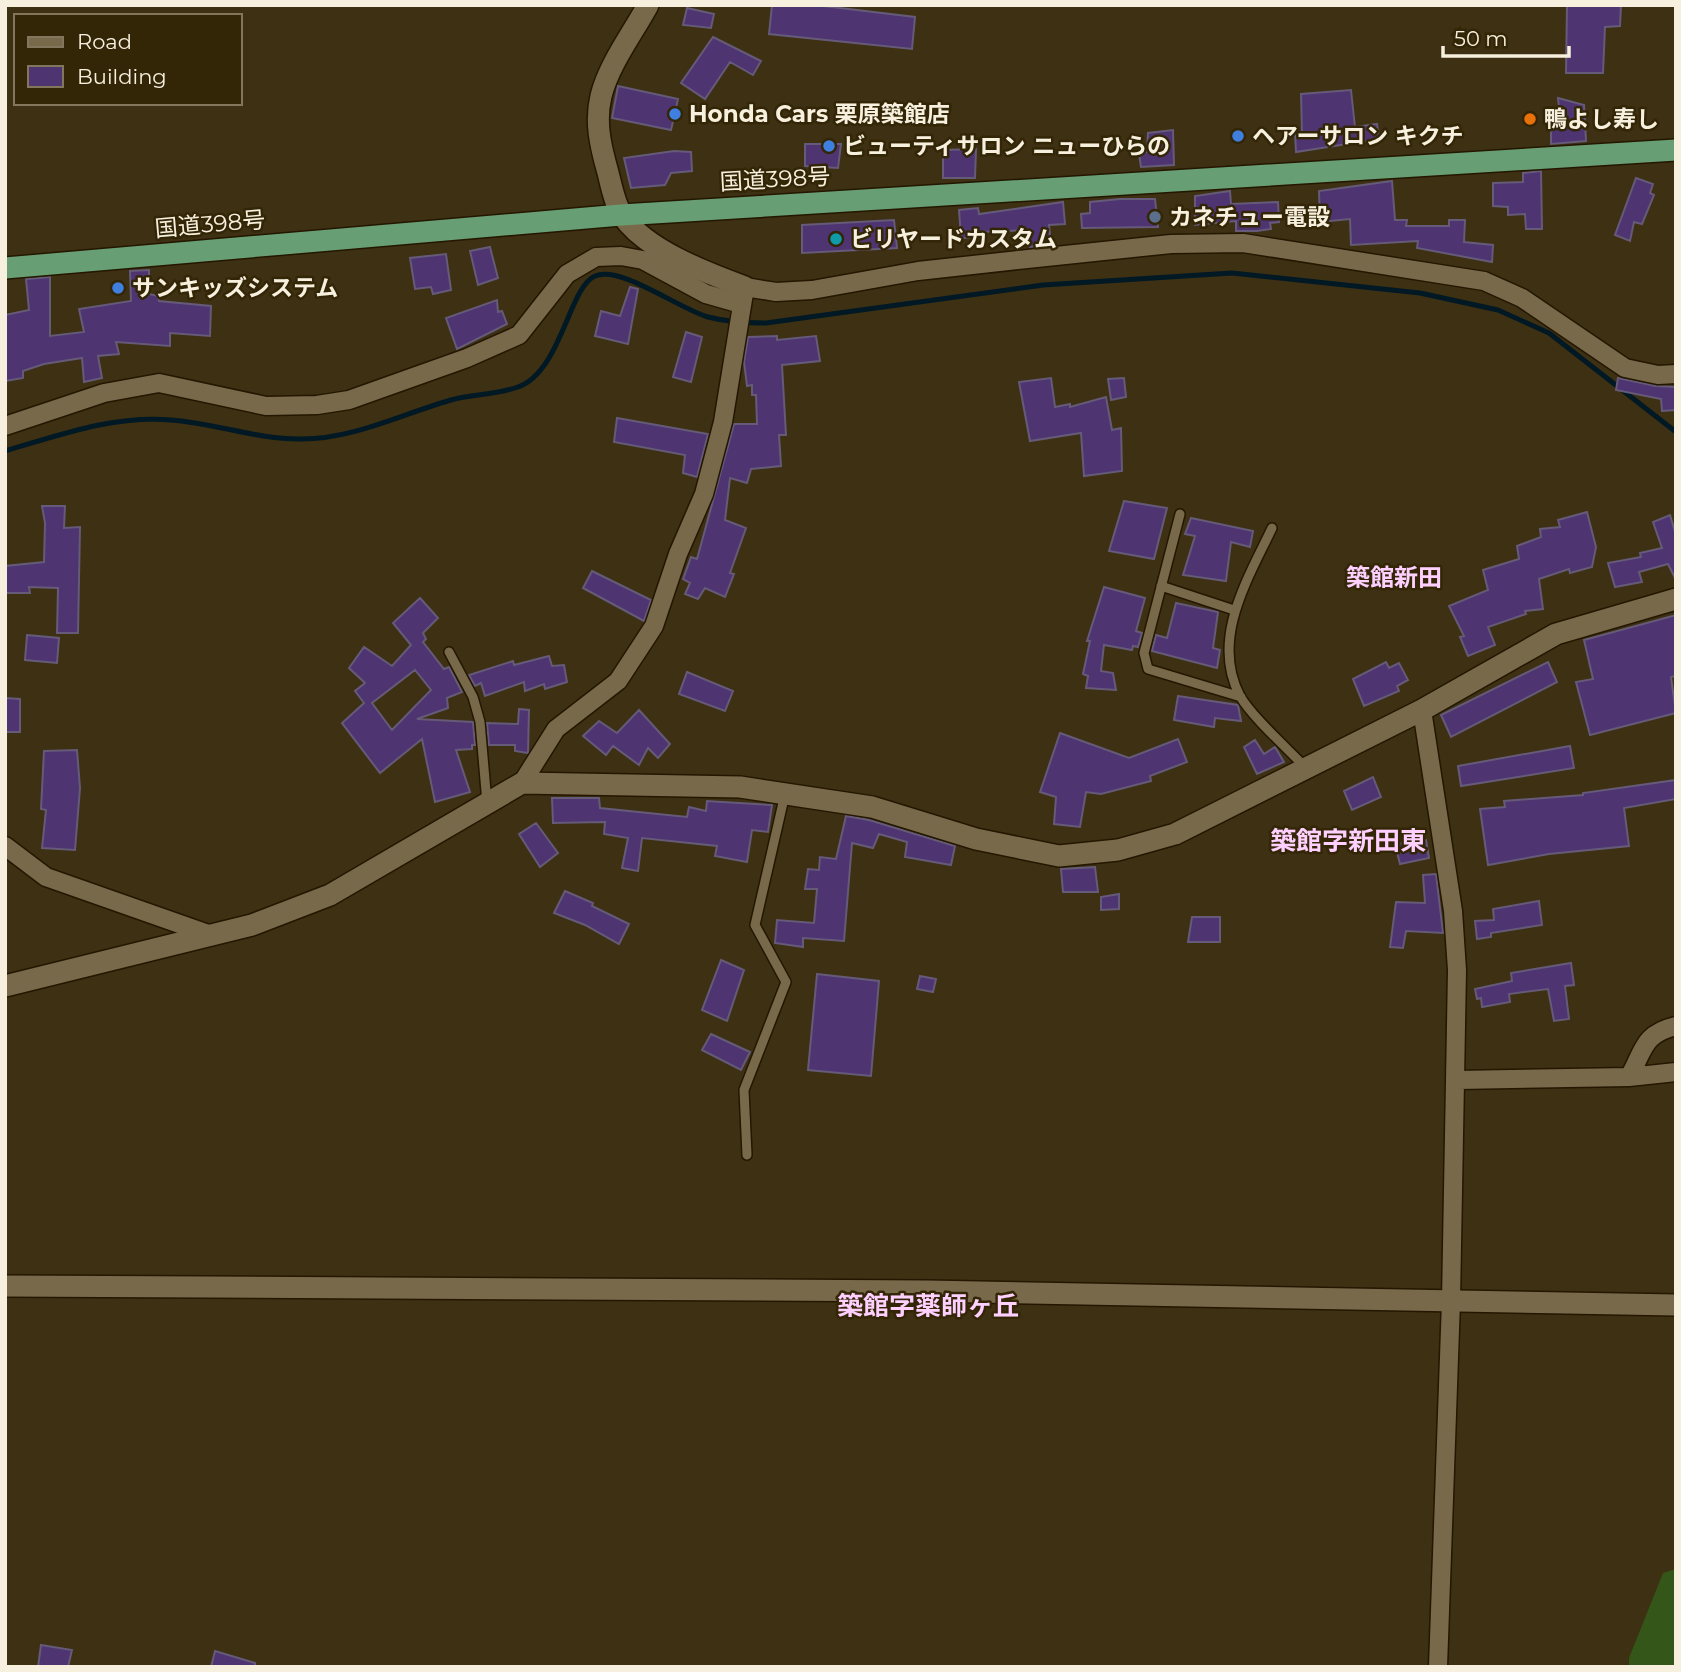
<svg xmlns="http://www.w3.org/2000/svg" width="1681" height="1672" viewBox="0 0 1681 1672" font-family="Montserrat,'Noto Sans JP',sans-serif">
<rect width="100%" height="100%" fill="#3e3012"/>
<path fill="#345619" d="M1676,1569v98h-47v-9l34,-85z"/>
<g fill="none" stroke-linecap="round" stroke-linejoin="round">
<path stroke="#001925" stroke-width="5" d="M5,451c55,-16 108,-36 166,-31 44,3 87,20 131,19 51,0 100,-25 149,-39 22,-6 45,-5 67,-13 43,-15 51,-100 77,-111 26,-11 84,33 113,41 19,5 38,6 58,6l277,-38 189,-12 188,20 78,17 51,23 127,99"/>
</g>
<path fill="#4f3472" stroke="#655a78" stroke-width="2" fill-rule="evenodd" d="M772,5h43l100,12 -3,32 -143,-15z
M1567,5h54l-1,21 -15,1 -2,46h-37z
M687,8l27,6 -3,14 -28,-3z
M713,37l48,24 -8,14 -23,-13 -25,37 -24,-16z
M618,86l60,13 -7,31 -59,-12z
M1351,90l4,37 22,-3 2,15 -83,13 -1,-19h7l-1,-39z
M1558,98l26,7 2,36 -35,3v-16h10z
M1173,130l1,35 -33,2 -2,-13 8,-2 1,-19z
M805,144h36l-3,24 -33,-2z
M976,149l-1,29h-32v-28z
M674,151l17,1 1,19 -21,2 -6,12 -34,3 -7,-30z
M1541,171l1,58h-16l-1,-15 -17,1v-8l-15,-1v-23l30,-1v-9z
M1636,178l17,6 -3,9 4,2 -12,29 -8,-2 -4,19 -15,-6z
M1392,181l3,39h12l-1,6h43v-6h16l-1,22 29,3 -1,17 -75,-14 1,-7 -67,4 -1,-26 -30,3 -1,-31z
M1230,191l1,13 47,-2 1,20 -9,1 1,6 -14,2h-21v-10l-41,4v-29z
M1120,199h35l3,28 -76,1 -1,-14 9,-1v-11z
M1063,202l2,22 -16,1 2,20 -22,2 -1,-17 -48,2 1,5 -20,1 -2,-28 19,-2 1,6z
M894,220l3,28 -95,5v-28z
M490,247l8,31 -20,7 -8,-34z
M446,254l5,36 -18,4 -2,-7 -16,2 -5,-31z
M149,270v24l9,2 1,5 52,5 -1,30 -40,-3v13l-54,-4 3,12 -21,2 4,22 -18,4 -2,-24 -38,6 -21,7v7l-18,3v-66l24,-5 -3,-31 24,-2v59l34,-4 -5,-23 52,-8 -1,-30z
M630,287l8,2 -10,55 -33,-8 6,-25 19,5z
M497,300l1,12 4,-1 5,13 -50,25 -11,-31z
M686,332l16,5 -11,45 -18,-5z
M777,336v4l39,-4 4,25 -38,4 4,70h-7l2,31 -30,3 -4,14 -17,-5 -5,42 21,8 -16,45 4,1 -9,23 -20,-9 -7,11 -13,-5 5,-11 -7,-4 8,-22 6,2 37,-135h23l-1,-29h-4v-10l-5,1 -3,-24 4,-25z
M1051,378l4,29 15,-3v3l36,-10 6,33 9,-2 1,43 -38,5 -3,-43 -51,8 -11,-59z
M1124,378l2,19 -15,3 -3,-21z
M1618,378l38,8 20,1v23l-14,1 -1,-12 -45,-9z
M617,418l91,16 -11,43 -14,-4 2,-18 -71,-13z
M1124,501l43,7 -13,51 -45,-8z
M42,506h23l-1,22 16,-1 -2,106h-21l1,-45 -29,-1 1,6h-25v-27l39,-4 1,-39z
M1587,512l9,35 -4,20 -22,6 -1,-4 -30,10 4,30 -18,2 1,3 -38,13 7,18 -27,11 -8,-19 4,-1 -15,-30 39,-16 -5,-20 36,-11 -2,-13 24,-9 -1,-8 20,-2 -2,-7z
M1670,515l6,20v45l-8,-16 -29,8 3,10 -27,5 -7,-24 33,-6 -1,-4 22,-5 -9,-26z
M1191,518l62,13 -3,16 -19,-5 -5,39 -43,-6 12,-39 -10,-2z
M592,571l59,29 -7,21 -61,-33z
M1104,587l41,11 -9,33 6,2 -4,14 -5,-1 -1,4 -28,-5 -3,26 12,2 3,17 -30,-2 2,-12 -5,-2 7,-33h-3z
M420,598l18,20 -15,15 3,6 -3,3 21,27 5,-2 13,25 -15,6 1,10 -31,11 56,3 2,23h-3v4l-16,1 14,42 -35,10 -13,-63 -42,34 -38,-50 22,-20 -9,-12 10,-8 -16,-15 15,-21 28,19 19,-21 -18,-22zM415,670l16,20 -39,40 -20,-27z
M1176,603l42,9 -5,36 7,2 -3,18 -65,-17 4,-16 11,3z
M1676,615v61l-5,1 5,36 -86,22 -14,-53 17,-3 -9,-39z
M27,635l32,3 -2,25 -32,-3z
M549,656l3,10 12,-1 3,17 -22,7 -1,-5 -19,7 -1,-9 -39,14 -4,-13 -6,3 -6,-11 44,-14 1,4z
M1386,662l3,6 10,-5 9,17 -11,6 2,5 -35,15 -11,-27z
M1548,662l9,20 -106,55 -10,-22z
M687,672l46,19 -8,20 -46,-17z
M1178,696l60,9 3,16 -26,-3 -1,9 -40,-7z
M5,698l15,1v33h-15z
M519,709l10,1 -1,43 -13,-2v-6h-26l-2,-22 31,1z
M639,710l31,34 -12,14 -10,-10 -9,17 -26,-19 -7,9 -23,-19 16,-15 18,12z
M1060,733l69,25 49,-19 9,23 -37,14 1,5 -50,13 -15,-2 -6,35 -26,-3 2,-27 -16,-5z
M1255,740l9,14 11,-7 9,15 -27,12 -13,-27z
M1570,746l4,22 -113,18 -3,-20z
M77,750l3,38 -5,62 -33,-2 4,-38 -5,-1 3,-58z
M1373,777l8,20 -29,13 -8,-19z
M1676,780v19l-52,9 5,38 -80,8 -61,11 -8,-56 25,-2 -1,-6 79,-6v-2z
M552,798h47l1,10 87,9 2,-10 17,4 1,-10 65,4 -4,27 -16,-2 -5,32 -32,-6 2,-10 -75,-8 -4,33 -16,-3 6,-30 -24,-4 1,-12 -52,1z
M846,816l23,4 86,26 -4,19 -46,-8 2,-15 -28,-8 -6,14 -21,-5 -8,98 -41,-3v9l-28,-4 2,-23 37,3 3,-34h-12l3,-20 11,1 1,-13 16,2z
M536,823l22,30 -18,14 -21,-33z
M1426,840l3,18 -29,6 -5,-20z
M1095,867l3,25h-35l-2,-23z
M1436,874l7,59 -37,-2 -3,17 -13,-1 6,-45 29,1 -2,-28z
M565,891l28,12 -1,3 37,18 -10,20 -34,-19 -31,-12z
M1119,894v15l-18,1v-13z
M1539,901l3,24 -51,8v4l-14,2 -2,-18 19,-1 -1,-11z
M1192,917h28v25h-32z
M721,960l23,10 -17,51 -25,-11z
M1571,963l3,22 -9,1 4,33 -15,2 -6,-32 -39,5 1,8 -28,5 -1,-9 -4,1 -2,-10 37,-8 -1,-8z
M817,974l62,7 -8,95 -63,-6z
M920,976l16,3 -3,13 -16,-3z
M711,1034l39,18 -9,18 -39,-20z
M41,1645l31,5 -4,17h-30z
M215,1651l40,12v4h-44z"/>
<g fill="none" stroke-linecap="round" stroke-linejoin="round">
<defs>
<path id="service" d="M1180,514l-36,139 4,16 93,28
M1272,528c-24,51 -62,111 -32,168 12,21 48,53 66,72
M1161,586l73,24
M449,652l24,45 7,25 7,81
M747,1155l-3,-65 42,-108 -31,-57 30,-131"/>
<path id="minor" d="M5,426l99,-33 55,-10 107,23 51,-1 32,-5 118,-42 52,-23 48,-61 29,-17 25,-1 22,4 63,34 35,10
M1422,710l31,201 4,59 -6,331 -13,366
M522,783l34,-54 62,-48 36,-55 24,-72 26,-60 19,-72 22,-135 31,5 36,-2 106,-19 128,-14 125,-13 72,-1 241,38 38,17 103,70 33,7 18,-1
M5,846l41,31 165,58
M1629,1077c15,-26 13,-43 47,-51
M1457,1080l172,-3 47,-5"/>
<path id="tertiary" d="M648,5c-15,28 -39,59 -47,91 -6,25 -1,48 6,73 4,14 7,34 15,46 23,35 85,58 123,72
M5,986l247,-61 78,-30 192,-112 218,4 132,20 104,32 83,17 59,-6 57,-16 247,-124 134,-76 120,-35
M5,1286l922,5 749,14"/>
<path id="trunk" d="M5,268l616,-53 1055,-65"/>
</defs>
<use href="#service" stroke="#241700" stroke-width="12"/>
<use href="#minor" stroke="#241700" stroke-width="21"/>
<use href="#tertiary" stroke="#241700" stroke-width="24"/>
<use href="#trunk" stroke="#241700" stroke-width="24"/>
<use href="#service" stroke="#79694b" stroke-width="9"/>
<use href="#minor" stroke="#79694b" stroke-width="18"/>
<use href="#tertiary" stroke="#79694b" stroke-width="21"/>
<use href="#trunk" stroke="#689e74" stroke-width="21"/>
</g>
<g fill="#3f7fe0" stroke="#332607" stroke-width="2.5">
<circle cx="675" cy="114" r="7"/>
<circle cx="1238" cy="136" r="7"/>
<circle cx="829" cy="146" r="7"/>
<circle cx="118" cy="288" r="7"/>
</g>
<circle fill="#e8710a" stroke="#332607" stroke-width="2.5" cx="1530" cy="119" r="7"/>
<circle fill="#5c6f8a" stroke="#332607" stroke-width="2.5" cx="1155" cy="217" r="7"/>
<circle fill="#0f9aa8" stroke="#332607" stroke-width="2.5" cx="836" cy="239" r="7"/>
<g text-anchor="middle" stroke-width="5" stroke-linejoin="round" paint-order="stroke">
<g font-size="23" font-weight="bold" fill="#f8f0de" stroke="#332607" text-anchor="start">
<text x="689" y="122">Honda Cars 栗原築館店</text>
<text x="1544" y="127">鴨よし寿し</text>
<text x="1252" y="144">ヘアーサロン キクチ</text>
<text x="843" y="154">ビューティサロン ニューひらの</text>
<text x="1169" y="225">カネチュー電設</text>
<text x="850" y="247">ビリヤードカスタム</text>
<text x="132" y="296">サンキッズシステム</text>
</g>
<g font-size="23" fill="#f8f0de" stroke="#332607">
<text transform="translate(775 179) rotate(-3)" y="8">国道398号</text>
<text transform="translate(210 224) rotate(-5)" y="8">国道398号</text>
</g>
<g font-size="24" font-weight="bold" fill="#fed0ff" stroke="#332607">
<text x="1394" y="586">築館新田</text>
</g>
<g font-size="26" font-weight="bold" fill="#fed0ff" stroke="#332607">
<text x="1348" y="850">築館字新田東</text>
<text x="928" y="1315">築館字薬師ヶ丘</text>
</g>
</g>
<rect width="1681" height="1672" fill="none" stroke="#f8f0de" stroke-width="14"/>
<rect x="14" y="14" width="228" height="91" fill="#332607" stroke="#82775d" stroke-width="2"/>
<rect x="28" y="37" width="35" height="10" fill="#79694b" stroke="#82775d" stroke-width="2"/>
<text x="77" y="49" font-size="21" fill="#f8f0de">Road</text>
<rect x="28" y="66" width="35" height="21" fill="#4f3472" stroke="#82775d" stroke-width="2"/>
<text x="77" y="84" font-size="21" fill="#f8f0de">Building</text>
<path d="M1443 46v10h126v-10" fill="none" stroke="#f8f0de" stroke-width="3.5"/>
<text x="1454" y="46" font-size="21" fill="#f8f0de" stroke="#332607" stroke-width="5" paint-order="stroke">50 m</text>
</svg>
